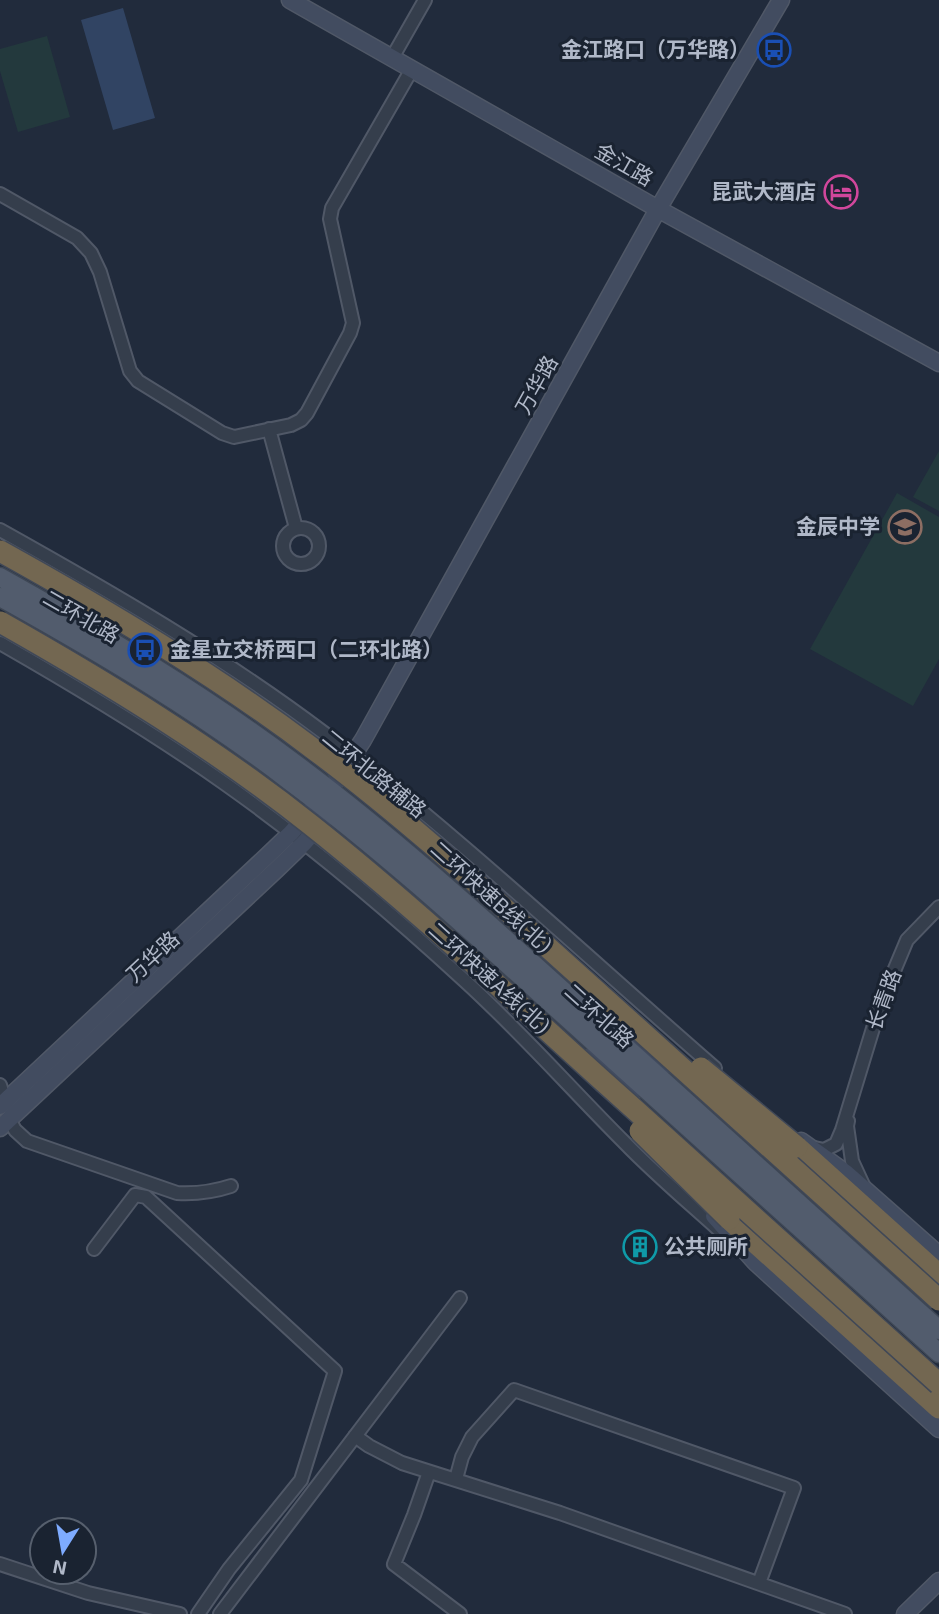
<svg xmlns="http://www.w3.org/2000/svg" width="939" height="1614" viewBox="0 0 939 1614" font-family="'Exo 2','Noto Sans SC',sans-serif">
<rect width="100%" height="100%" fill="#212b3c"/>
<path fill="#23393d" d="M47,36l23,81 -52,15 -18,-61v-22z
M939,451v60l-26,-14z
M897,493l42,24v142l-26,47 -103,-57z"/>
<path fill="#314463" d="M123,8l32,110 -42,12 -32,-110z"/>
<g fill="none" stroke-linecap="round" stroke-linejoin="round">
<defs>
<path id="street" d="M392,58l33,-58
M0,194l77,44 14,15 9,19 30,99 8,10 84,52 12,4 57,-12 10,-5 6,-7 43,-80 3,-10 -23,-104 2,-11 80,-139
M269,429l27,99
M283 546a18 18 0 1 1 36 0a18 18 0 1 1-36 0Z
M0,530c111,62 222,126 324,203 136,104 262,223 391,335
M0,643c77,44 152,89 224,140 85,60 165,128 241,198 56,51 106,108 160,162 29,30 62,58 93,86
M0,1085l5,16
M9,1119l6,11 12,11 150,52c19,1 36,-1 54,-7
M848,1121l-1,5 5,35 12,26
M810,1147l14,3 12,-6 6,-14 39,-128 26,-62 32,-33
M94,1249l41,-54 11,2 189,174 -34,109 -72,89 -31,45
M355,1436l14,10 33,17 158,50 285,101
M429,1472l-15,43 -20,49 66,50
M456,1479l6,-22 10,-20 42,-47 280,98 -35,95
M0,1564l88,29 92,21
M220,1614l240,-316"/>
<path id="secondary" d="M290,0l368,209 281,154
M330,790l33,-50 295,-531 123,-209
M620,1034l49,31
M595,1051l36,46
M0,1106l266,-249 25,-24 27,-31
M0,1128l277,-259 27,-26 27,-31
M801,1141l45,32 93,82
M714,1216l41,46 184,167
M905,1614l34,-33"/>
<path id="primary" d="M0,577c102,57 203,117 297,188 102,76 196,163 291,248 117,106 234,211 351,317
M0,597c99,55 197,113 287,182 106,79 202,169 300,257 117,106 235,212 352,317"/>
<path id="highway" d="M797,1147l142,128
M729,1219l210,189"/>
</defs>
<use href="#street" stroke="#505867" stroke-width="16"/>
<use href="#secondary" stroke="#505867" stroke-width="19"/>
<use href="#primary" stroke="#3e4755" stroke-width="21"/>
<use href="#highway" stroke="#404857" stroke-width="24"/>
<use href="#street" stroke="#353e4c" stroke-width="12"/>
<use href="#secondary" stroke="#424c60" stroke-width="16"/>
<use href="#primary" stroke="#525c6d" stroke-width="18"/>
<use href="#highway" stroke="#736751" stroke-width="21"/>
<defs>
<path id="highway-bridge" d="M0,551c108,60 214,123 312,197 102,76 195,163 290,248 112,101 225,202 337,304
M0,622c108,61 214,126 311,203 102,81 197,170 293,257 112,100 223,201 335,302
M701,1068l96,79
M640,1131l89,88"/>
</defs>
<use href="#highway-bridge" stroke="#404857" stroke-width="24" stroke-linecap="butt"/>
<use href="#highway-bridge" stroke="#736751" stroke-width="21"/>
</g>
<defs>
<symbol id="bus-ring" viewBox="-11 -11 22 22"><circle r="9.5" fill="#1a2331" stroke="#1a4fb4" stroke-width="1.5"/><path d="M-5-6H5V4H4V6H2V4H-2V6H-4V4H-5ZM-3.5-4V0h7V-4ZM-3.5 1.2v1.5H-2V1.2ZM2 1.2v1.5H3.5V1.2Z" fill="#1a4fb4"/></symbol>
<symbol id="hotel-ring" viewBox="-11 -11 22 22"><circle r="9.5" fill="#1a2331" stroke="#d1479c" stroke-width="1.5"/><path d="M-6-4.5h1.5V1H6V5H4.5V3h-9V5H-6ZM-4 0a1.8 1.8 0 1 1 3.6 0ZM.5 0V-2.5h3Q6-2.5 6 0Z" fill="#d1479c"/></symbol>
<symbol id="school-ring" viewBox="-11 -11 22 22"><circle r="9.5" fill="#1a2331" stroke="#8d6e63" stroke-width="1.5"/><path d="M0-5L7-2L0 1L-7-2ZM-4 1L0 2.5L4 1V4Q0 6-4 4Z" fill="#8d6e63"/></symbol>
<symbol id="building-ring" viewBox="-11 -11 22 22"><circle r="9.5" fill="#1a2331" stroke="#0f9aa8" stroke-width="1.5"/><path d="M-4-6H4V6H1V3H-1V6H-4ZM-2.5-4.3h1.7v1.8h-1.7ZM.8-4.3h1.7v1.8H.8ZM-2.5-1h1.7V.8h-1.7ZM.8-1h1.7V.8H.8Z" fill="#0f9aa8"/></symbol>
</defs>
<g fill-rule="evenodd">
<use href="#bus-ring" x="755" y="31" width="38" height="38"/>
<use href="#hotel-ring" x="822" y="173" width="38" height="38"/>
<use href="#school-ring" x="886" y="508" width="38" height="38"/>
<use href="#bus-ring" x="126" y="631" width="38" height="38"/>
<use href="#building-ring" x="621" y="1228" width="38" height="38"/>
</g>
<g text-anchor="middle" stroke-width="6" stroke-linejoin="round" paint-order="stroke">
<g font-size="21" font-weight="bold" fill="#b0b8c8" stroke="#1a2331" text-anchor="end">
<text x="750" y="57">金江路口（万华路）</text>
<text x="816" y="199">昆武大酒店</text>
<text x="880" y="534">金辰中学</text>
<text x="170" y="657" text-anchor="start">金星立交桥西口（二环北路）</text>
<text x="664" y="1254" text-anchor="start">公共厕所</text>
</g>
<g font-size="21" fill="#b0b8c8" stroke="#1a2331">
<text transform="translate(624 165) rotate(30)" y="7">金江路</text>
<text transform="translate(537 385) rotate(-61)" y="7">万华路</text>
<text transform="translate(81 617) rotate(30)" y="7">二环北路</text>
<text transform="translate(374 774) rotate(39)" y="7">二环北路辅路</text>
<text transform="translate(491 897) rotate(42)" y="7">二环快速B线(北)</text>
<text transform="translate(153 957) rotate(-43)" y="7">万华路</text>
<text transform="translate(489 978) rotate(42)" y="7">二环快速A线(北)</text>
<text transform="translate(884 1000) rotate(-70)" y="7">长青路</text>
<text transform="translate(599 1016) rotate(42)" y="7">二环北路</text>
</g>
</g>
<g transform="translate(63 1551) rotate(191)"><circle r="33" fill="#1a2331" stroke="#565f6d" stroke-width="2"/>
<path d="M0-5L12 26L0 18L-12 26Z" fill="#7eabff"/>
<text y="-10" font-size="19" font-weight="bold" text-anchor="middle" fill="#b0b8c8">N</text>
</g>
</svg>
